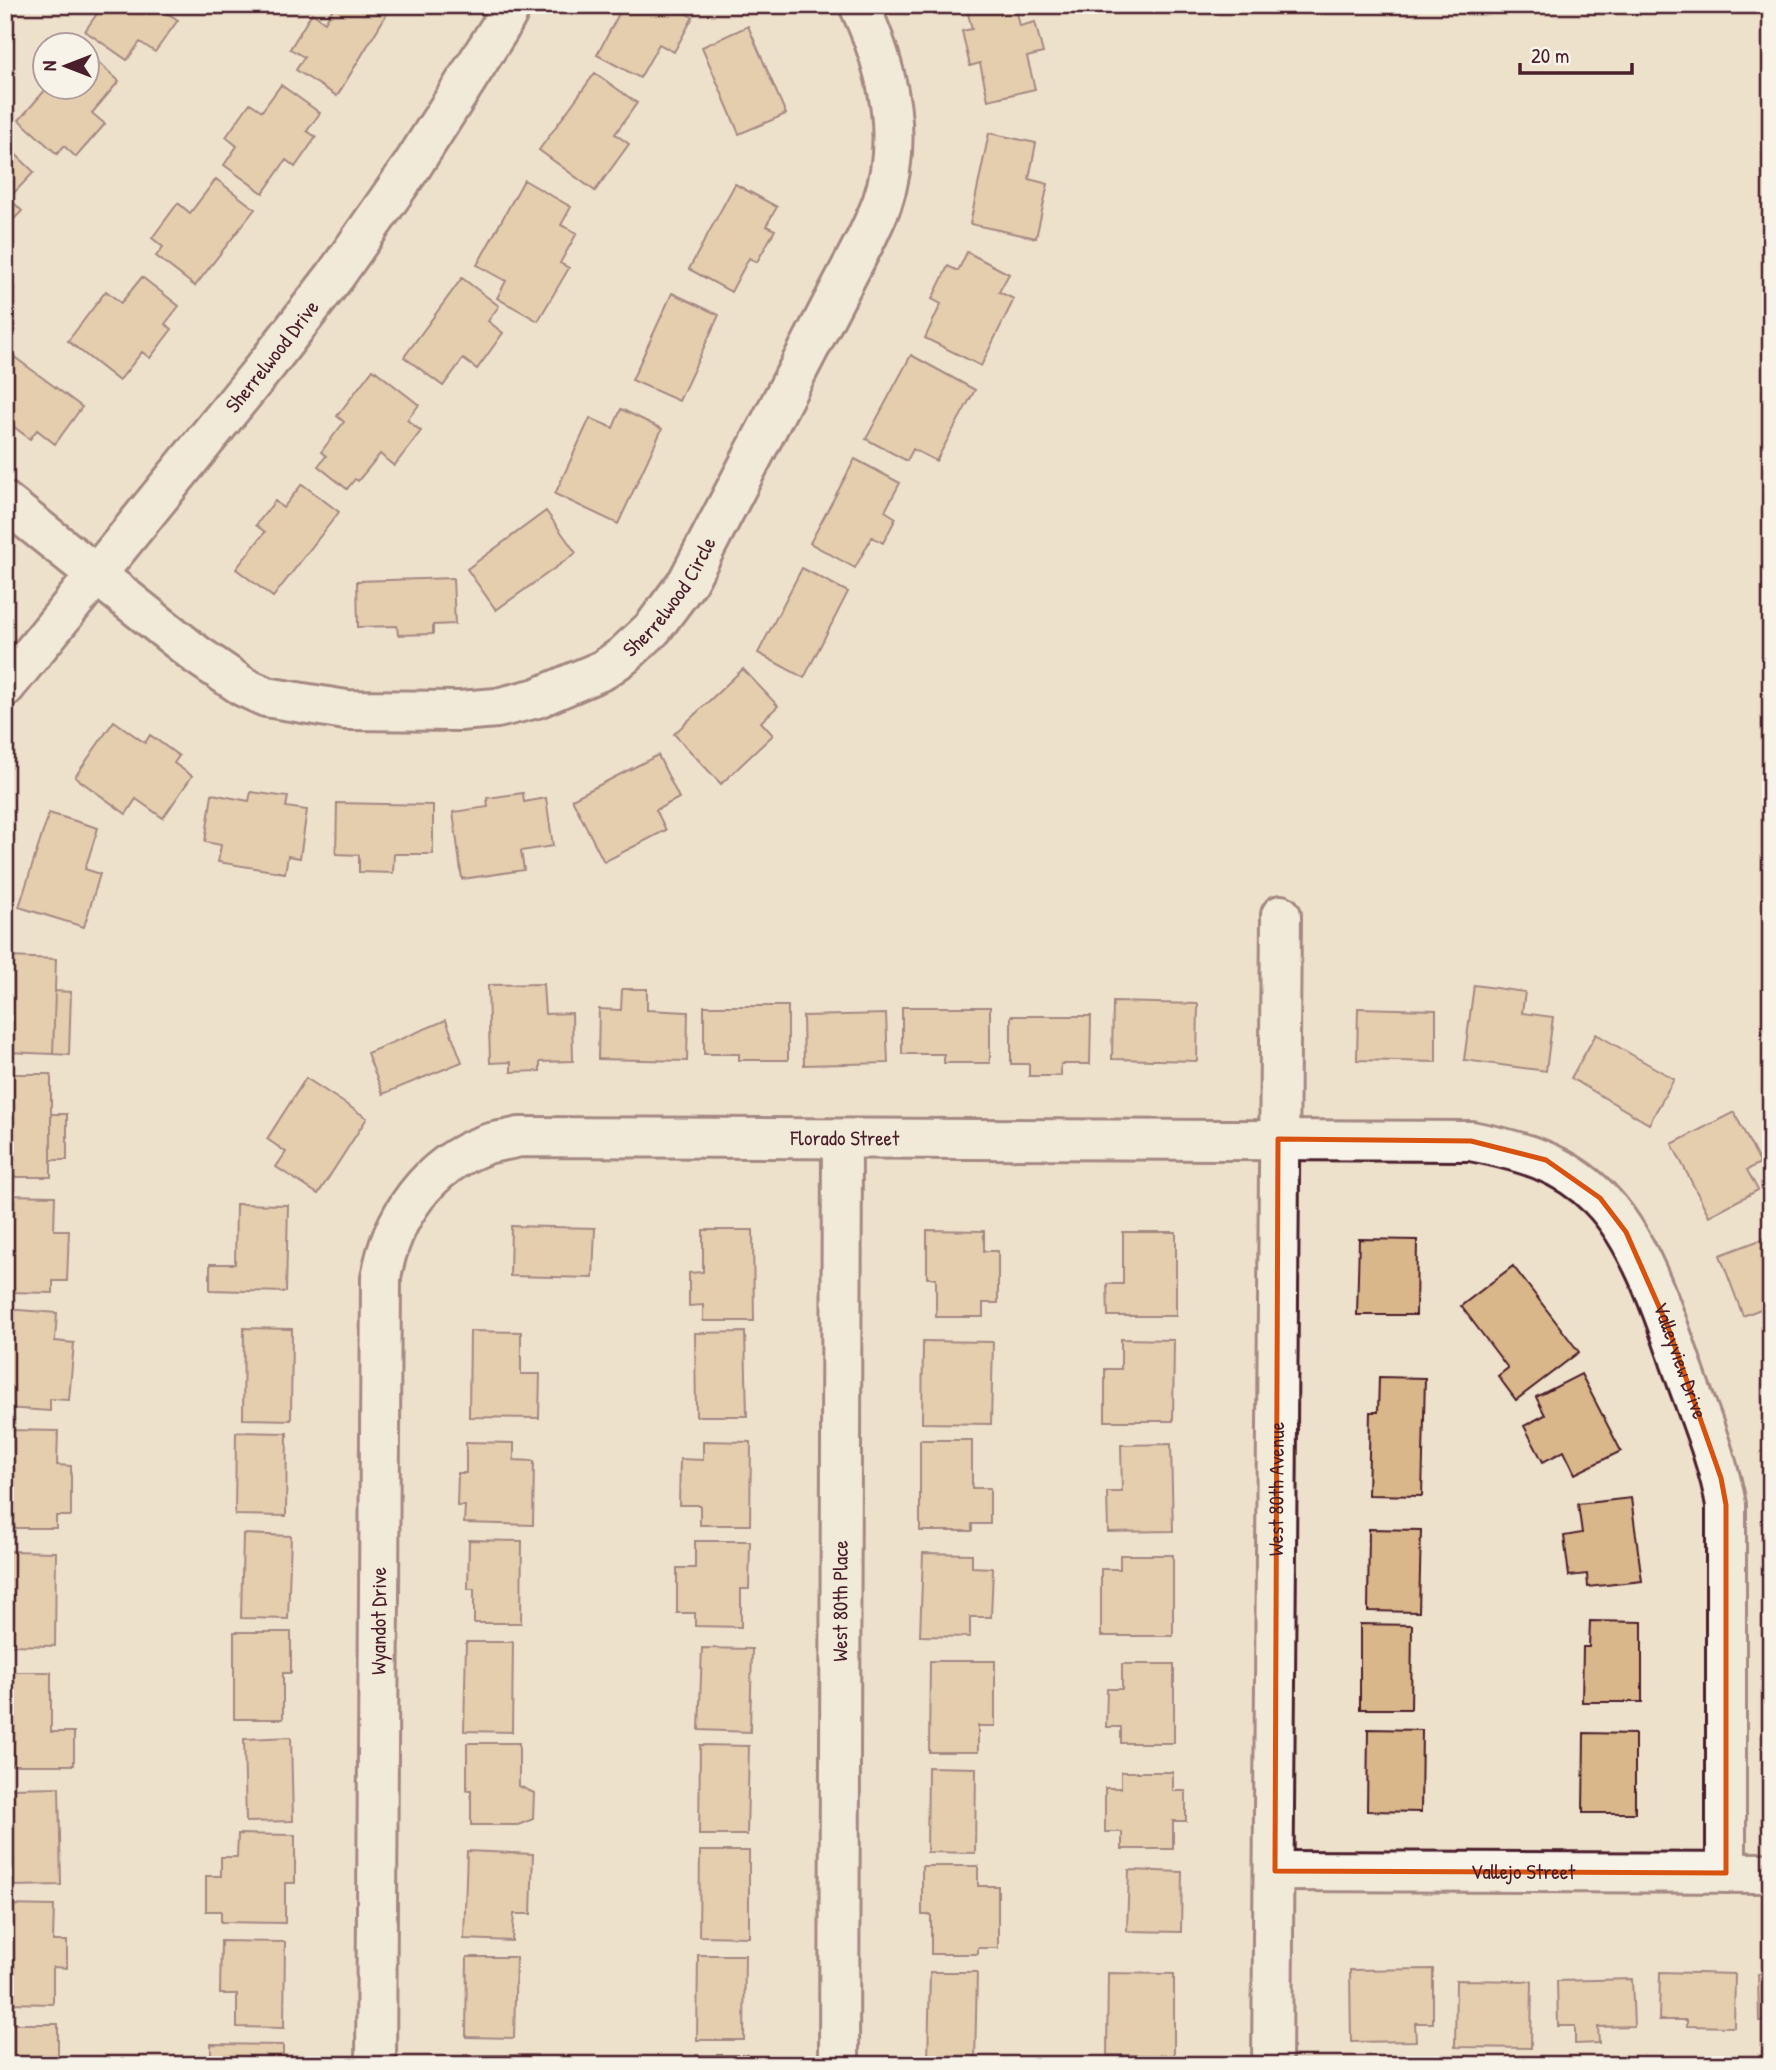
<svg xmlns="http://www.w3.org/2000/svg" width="1776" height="2070" viewBox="0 0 1776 2070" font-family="'Patrick Hand',sans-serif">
<rect width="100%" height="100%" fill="#eee1cc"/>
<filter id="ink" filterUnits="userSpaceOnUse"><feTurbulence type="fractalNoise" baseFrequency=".0143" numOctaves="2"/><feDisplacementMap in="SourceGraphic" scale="14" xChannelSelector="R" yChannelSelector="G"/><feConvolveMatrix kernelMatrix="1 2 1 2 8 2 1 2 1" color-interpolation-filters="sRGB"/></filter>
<g filter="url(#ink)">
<path fill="#dab68b" stroke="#4a1f2b" stroke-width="2" d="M103,5h65l-4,6 14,9 -23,32 -15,-10 -13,18 -42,-29z
M335,5h42l11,7 -51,84 -41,-26 8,-13 -14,-8 22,-36 13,9z
M618,5h60l-2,4 17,8 -19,35 -15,-8 -19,34 -43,-23 25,-47z
M1015,5l5,21 15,-4 8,31 -16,4 8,32 -47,11 -8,-37 -10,3 -8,-35 10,-2 -6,-23z
M748,26l38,88 -47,20 -37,-87z
M88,53l31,28 -27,32 13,11 -29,33 -12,-11 -7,8 -38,-34 28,-32h41z
M595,73l42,30 -22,31 14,10 -34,47 -56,-41z
M281,85l39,28 -13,18 9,6 -21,30 -9,-7 -23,33 -39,-28 13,-19 -11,-9 24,-34 12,8z
M989,133l47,10 -7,36 19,5 -12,54 -66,-14z
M5,144l29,28 -25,26 13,13 -17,17z
M216,179l39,30 -60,77 -39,-30 7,-9 -11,-9 26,-35 12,10z
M524,180l47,27 -10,18 16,8 -17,30 9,5 -31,53 -41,-23 9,-17 -29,-16z
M735,184l42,23 -11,19 9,4 -18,32 -8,-4 -18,34 -42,-23z
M967,252l42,22 -10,18 15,7 -33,67 -56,-28 16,-34 -9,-5 16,-33 10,5z
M142,277l37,29 -14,18 7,5 -22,29 -8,-6 -23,29 -51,-40 38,-50 15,12z
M462,278l37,28 -11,15 15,12 -26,36 -14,-10 -20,27 -39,-29z
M672,293l47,22 -40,86 -47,-21z
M5,350l77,57 -27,37 -18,-14 -7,9 -25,-19 3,-11 -3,-2z
M911,355l64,35 -39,71 -23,-12 -6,12 -41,-22z
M373,369l46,36 -12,15 14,11 -27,35 -14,-12 -22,27 -3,-2 -8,10 -29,-23 8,-10 -5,-4 23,-30 -7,-6z
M621,409l41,20 -44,95 -63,-30 35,-76 23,10z
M855,459l45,24 -15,28 11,7 -13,25 -11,-6 -17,31 -45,-25z
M302,484l37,28 -66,85 -37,-28 29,-37 -9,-7 19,-24 8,7z
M546,511l30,42 -80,57 -29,-41z
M802,568l46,24 -44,86 -46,-25z
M453,578l2,46 -22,1v9l-35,1 -1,-9 -39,1 -1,-46z
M743,669l35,37 -17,16 12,13 -52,49 -47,-50z
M114,721l31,22 5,-8 29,21 -5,7 18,13 -29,42 -27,-19 -10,15 -51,-37z
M658,755l21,43 -23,12 10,20 -62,32 -32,-63z
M251,792l37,5 -2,10 21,3 -7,48 -12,-2 -3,17 -67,-11 3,-17 -16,-3 7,-48 37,7z
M523,793l1,9 22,-4 7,48 -32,5 3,19 -62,9 -9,-67 35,-5 -1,-9z
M337,803l96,2v49h-39l-1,19 -34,-1v-17l-23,-1z
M49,813l49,15 -13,41 15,5 -16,53 -65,-20z
M9,957l47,2 -3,95 -47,-2z
M5,979h3l-1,37h-2z
M543,984l2,30 27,-1 1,48 -33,1v9l-29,1v-10l-21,1 -2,-78z
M1474,985l51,7 -3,21 31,4 -7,54 -82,-11z
M622,989h25v21l41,2 -1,49 -89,-2 1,-50 22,1z
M55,991l16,1 -2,63 -16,-1z
M1113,1002l85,2 -1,57 -85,-2z
M704,1006h84v54h-49v-6h-35z
M902,1007h88v56h-46v-9h-42z
M1358,1008l78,2v52l-79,-2z
M886,1014l2,49 -84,2 -1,-49z
M1011,1016h80l-1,48h-29v12h-32v-12h-18z
M446,1020l16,42 -79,32 -16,-41z
M1596,1034l78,45 -25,45 -78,-46z
M5,1074h46v103h-46z
M306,1078l61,40 -49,76 -42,-27 10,-15 -19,-13z
M1734,1112l26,51 -13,7 11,20 -49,26 -37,-72z
M51,1114h16v46h-16z
M6,1195l49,1 -1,34h15l-2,51h-14v12l-48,-1z
M236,1204l52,1 -2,87 -76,-2v-26h25z
M511,1226l84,2 -2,50 -83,-2z
M703,1230h50l1,91h-51v-16l-14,1v-33l14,-1z
M927,1230l57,1v20h14v52h-15v14h-47v-39h-9z
M1123,1232h53v84h-68l-1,-32h16z
M1771,1236v69l-28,11 -23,-61z
M1359,1239l58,1 -1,75h-59z
M1513,1266l66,86 -63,48 -18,-24 10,-8 -47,-62z
M6,1309l51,4 -2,28 19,2 -5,57 -19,-1v12l-45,-3z
M244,1328l48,1 -1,91 -48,-1z
M470,1331l51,1v42h19l-1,44 -70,-1z
M745,1332l2,84h-51l-1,-83z
M1121,1339l53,1 -1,81h-68v-52h16z
M923,1341l70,1 -2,82 -69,-1z
M1771,1357v25l-8,-23z
M1581,1374l40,77 -46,23 -11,-23 -21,11 -19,-36 21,-11 -9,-18z
M1379,1377l46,1 -3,118 -54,-1 2,-83h8z
M9,1430l49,1 -1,34 14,1v50h-15v12h-48l-3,-76h4z
M236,1432l51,1 -1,83 -51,-1z
M920,1440h52v48h18v36h-18v7h-52z
M703,1441l48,1 -1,83h-50v-20h-21l1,-46 23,1z
M466,1442l48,1v17l20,1 -1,64 -69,-2 1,-17h-8l1,-33h8z
M1171,1444l2,87 -65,1 -1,-40h15l-1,-47z
M1631,1498l11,83 -54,6 -1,-13 -18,2 -5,-40 18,-3 -4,-29z
M1369,1529l52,1 -2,82 -51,-1z
M243,1534l48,2 -3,83 -47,-1z
M469,1540l53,1 -1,82h-47v-34h-6z
M695,1541h55l-1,48h-8v38l-46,-1v-13h-18v-45h18z
M8,1551l48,1 -1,94 -48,-1z
M923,1553l49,1v13l21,1 -2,49h-21v20l-50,-1z
M1120,1555h53v81h-72v-67h19z
M1590,1621l52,1v80h-60l1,-55h6z
M1360,1624l52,1 -1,84h-51z
M234,1632h57v41h-8v46h-49z
M466,1642h47l-1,90 -48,-1z
M702,1648l50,1 -2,83 -51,-2z
M930,1661h65v65h-17v26h-49z
M1122,1664h52v79h-53v-16h-15l1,-38h15z
M5,1672h46v60h23v33h-68z
M1368,1729l54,1 -1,82 -54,-1z
M1584,1733l51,1v79h-52z
M291,1737l2,84 -47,1 -2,-83z
M467,1743h52v43l15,7 -1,26 -15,6h-47v-35h-4z
M700,1745l49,1 -2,89h-48z
M928,1767l48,1 -1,85 -48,-1z
M1121,1772h52v19h13v30h-13v28h-51v-17h-17v-44h16z
M59,1787l2,98 -47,1 -3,-98z
M238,1834l57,1v48h-10v40l-64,-1v-11h-15v-35h15v-19h16z
M467,1851l66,3 -2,60h-17l-2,27 -48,-2z
M700,1851h49v86l-50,-1z
M922,1866h56v20h20v62h-20v6h-47v-39h-9z
M1129,1870l53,2 -1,60 -54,-1z
M6,1905l48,1 -1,35h14v27l-14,-1v37l-48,-1z
M221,1941l64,1 -1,86 -47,-1v-33h-17z
M698,1955h47l-1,85h-47z
M467,1957h49l-2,81 -48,-1z
M1433,1969v54h-18l1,18 -65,1 -1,-72z
M930,1972h47l-2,90 -47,-1z
M1660,1972l75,2 -1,53 -47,-1v-6h-28z
M1108,1973l66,1v82l-67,-1z
M1771,1973v48h-12l-1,-47z
M1632,1979l2,47 -36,1 1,16 -24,1v-18h-17l-1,-45z
M1456,1980l76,1 -1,67 -76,-1z
M7,2024h51v41h-51z
M211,2044l72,1v20h-72z
M464,2055h73l-1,10h-72z
M696,2055h51v10h-51z"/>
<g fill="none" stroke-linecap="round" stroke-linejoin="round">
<defs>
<g id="minor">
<path id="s1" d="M5,502l192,153 47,32 22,10 80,13 113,1 38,-3 40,-10 66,-28 20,-14 30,-28 35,-47 179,-344c5,-11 11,-23 15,-34 23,-67 6,-136 -23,-198"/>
<path id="s2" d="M5,687l263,-324 67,-87 77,-110 87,-137 13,-24"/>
<path id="s3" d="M1275,1871l496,2"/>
<path id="s4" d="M376,2065l5,-787c10,-60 47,-114 106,-134 10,-3 22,-4 32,-7l952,4c50,10 91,20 128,57 45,45 70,132 91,191 14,38 29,76 36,116v368"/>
<path id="s5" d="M839,2065l3,-926"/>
<path id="s6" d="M1272,2065l9,-1150"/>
</g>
</defs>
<use href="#minor" stroke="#4a1f2b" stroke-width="44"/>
<use href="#minor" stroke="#f7f3e8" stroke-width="38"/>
</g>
</g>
<path d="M0 0H1776V2070H0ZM1278,1139l193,2 75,19 54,38 26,34 42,95 53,151 5,27v368l-451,-2z" fill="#eee1cc" fill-opacity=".55" fill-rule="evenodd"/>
<path fill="none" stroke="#d8530f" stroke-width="5" stroke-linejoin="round" d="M1278,1139l193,2 75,19 54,38 26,34 42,95 53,151 5,27v368l-451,-2z"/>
<g text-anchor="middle" stroke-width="7" stroke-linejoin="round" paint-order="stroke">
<g font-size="21" fill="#4a1f2b" stroke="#f7f3e8">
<text dy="7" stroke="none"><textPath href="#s2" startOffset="425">Sherrelwood Drive</textPath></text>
<text dy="7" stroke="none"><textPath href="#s1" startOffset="772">Sherrelwood Circle</textPath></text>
<text dy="7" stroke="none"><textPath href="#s4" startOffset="1325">Florado Street</textPath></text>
<text dy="7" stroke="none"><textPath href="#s4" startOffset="2277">Valleyview Drive</textPath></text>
<text dy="7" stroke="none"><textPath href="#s6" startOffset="576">West 80th Avenue</textPath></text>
<text dy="7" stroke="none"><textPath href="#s5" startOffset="464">West 80th Place</textPath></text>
<text dy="7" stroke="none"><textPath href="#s4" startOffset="444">Wyandot Drive</textPath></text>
<text dy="7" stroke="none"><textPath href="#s3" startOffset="248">Vallejo Street</textPath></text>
</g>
</g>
<rect width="1776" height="2070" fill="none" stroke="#f7f3e8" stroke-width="28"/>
<rect x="14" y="14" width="1748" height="2042" fill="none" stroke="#4a1f2b" stroke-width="2.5" filter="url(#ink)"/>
<g transform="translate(66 66) rotate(270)"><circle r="33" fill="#f7f3e8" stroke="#b29e9c" stroke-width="2"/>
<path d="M0-5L12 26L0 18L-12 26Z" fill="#4a1f2b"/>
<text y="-10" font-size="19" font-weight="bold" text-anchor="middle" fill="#4a1f2b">N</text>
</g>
<path d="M1520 63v10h112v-10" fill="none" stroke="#4a1f2b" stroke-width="3.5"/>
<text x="1531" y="63" font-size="21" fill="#4a1f2b" stroke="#f7f3e8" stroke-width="5" paint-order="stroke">20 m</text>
</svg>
